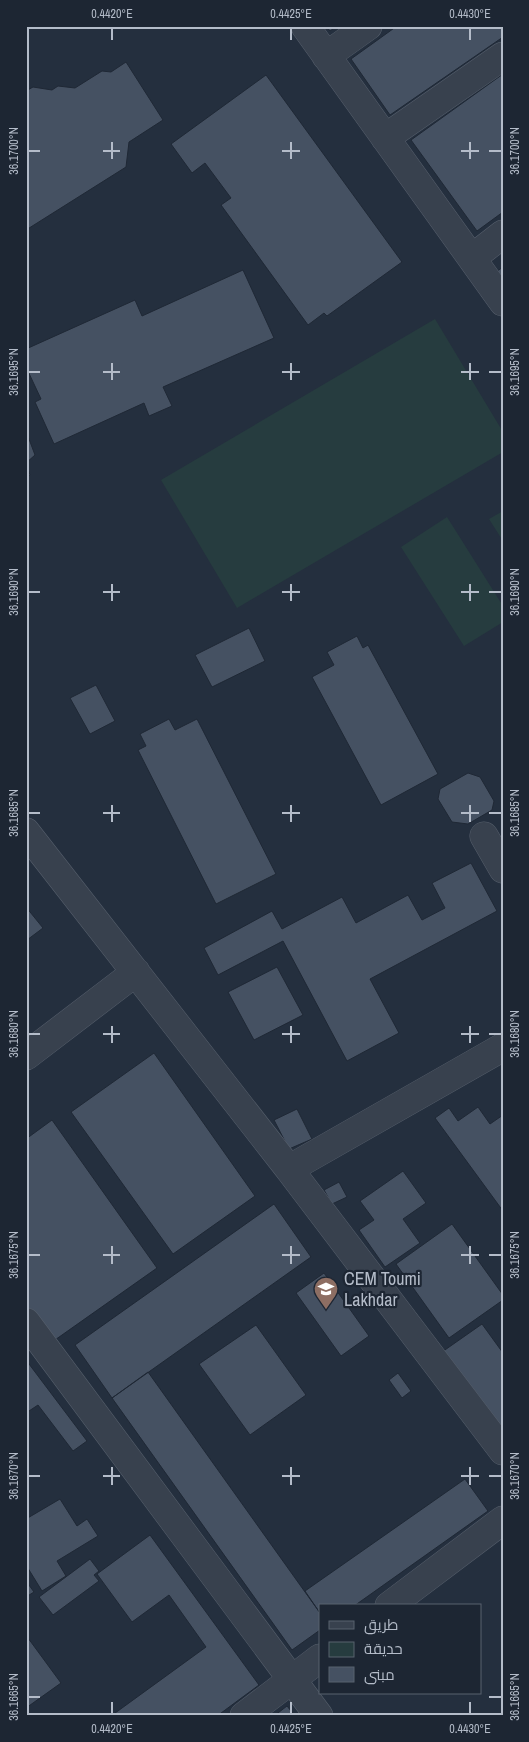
<svg xmlns="http://www.w3.org/2000/svg" width="529" height="1742" viewBox="0 0 529 1742" font-family="'Archivo Narrow',Cairo,sans-serif">
<rect width="100%" height="100%" fill="#242f3e"/>
<path fill="#263c3f" d="M435,319l68,113v20l-266,156 -76,-128z
M503,511v30l-14,-22z
M447,517l56,89v16l-39,24 -63,-99z"/>
<path fill="#455162" stroke="#1f2835" d="M326,26h11l-7,5z
M397,26h106v11l-113,78 -39,-56z
M126,62l37,58 -34,22 -3,25 -100,63v-139l7,-4 19,3 6,-4 17,2 27,-17 9,1z
M503,74v138l-26,19 -66,-91z
M266,75l136,187 -75,54 -3,-3 -16,12 -87,-120 10,-7 -26,-35 -13,10 -21,-29z
M503,267v14l-7,-9z
M243,270l31,68 -111,49 9,19 -23,10 -5,-13 -90,41 -19,-42 6,-3 -15,-32v-18l109,-49 7,16z
M26,431l9,24 -9,8 4,12 -4,4z
M249,628l16,33 -53,26 -17,-32z
M357,636l6,12 5,-3 70,129 -57,31 -69,-128 22,-12 -7,-13z
M96,685l19,36 -25,13 -20,-36z
M169,719l6,11 22,-11 79,155 -60,30 -78,-154 8,-4 -6,-12z
M468,773l12,4 14,24 -2,9 -24,14 -16,-2 -14,-23 2,-10z
M471,863l26,48 -127,68 29,54 -52,28 -64,-120 -65,34 -14,-27 68,-37 10,18 60,-32 14,26 52,-28 14,25 23,-12 -13,-25z
M26,907l17,21 -16,12 -1,-1z
M277,967l26,48 -49,25 -26,-48z
M154,1053l101,143 -82,58 -102,-142z
M478,1107l12,17 13,-9v96l-68,-93 14,-10 9,13z
M297,1109l15,30 -23,10 -15,-29z
M52,1120l105,148 -112,79 -19,-26v-182z
M403,1171l23,32 -23,16 17,24 -35,24 -26,-37 15,-10 -14,-19z
M339,1182l8,15 -15,7 -8,-14z
M274,1204l37,53 -199,141 -37,-53z
M452,1224l51,71v5l-54,38 -53,-74z
M324,1273l45,63 -28,20 -45,-63z
M482,1324l21,29v84l-61,-85z
M256,1325l50,70 -56,40 -51,-71z
M26,1360l61,81 -14,10 -35,-46 -12,8z
M148,1372l172,241v17l-28,20 -180,-252z
M398,1373l13,18 -9,7 -13,-18z
M465,1479l23,32 -134,95h-34v7l-15,-22z
M60,1499l17,27 10,-7 11,17 -41,25 9,15 -24,15 -16,-26v-46z
M150,1535l109,150 -42,31h-106l95,-69 -37,-52 -37,27 -35,-48z
M90,1559l9,12 -5,4 5,6 -46,34 -14,-18z
M26,1581l8,11 -8,5z
M28,1638l33,45 -35,25v-68z
M287,1706l8,10h-21z"/>
<g fill="none" stroke-linecap="round" stroke-linejoin="round">
<defs>
<path id="minor" d="M305,26l198,276
M326,56l42,-30
M385,138l118,-82
M472,258l31,-24
M26,832l263,337
M484,836l19,33
M503,1047l-214,122 214,282
M26,1056l110,-84
M26,1322l293,394
M389,1606l114,-86
M244,1716l76,-58"/>
</defs>
<use href="#minor" stroke="#565f6c" stroke-width="29"/>
<use href="#minor" stroke="#38414e" stroke-width="28"/>
</g>
<path fill="none" stroke="#b4bcc9" stroke-width="2" d="M112,28v12M291,28v12M470,28v12M112,142v17M291,142v17M470,142v17M28,151h12M103,151h17M282,151h18M461,151h18M489,151h13M112,363v17M291,363v17M470,363v17M28,372h12M103,372h17M282,372h18M461,372h18M489,372h13M112,584v17M291,584v17M470,584v17M28,592h12M103,592h17M282,592h18M461,592h18M489,592h13M112,805v17M291,805v17M470,805v17M28,813h12M103,813h17M282,813h18M461,813h18M489,813h13M112,1026v17M291,1026v17M470,1026v17M28,1034h12M103,1034h17M282,1034h18M461,1034h18M489,1034h13M112,1246v18M291,1246v18M470,1246v18M28,1255h12M103,1255h17M282,1255h18M461,1255h18M489,1255h13M112,1467v18M291,1467v18M470,1467v18M28,1476h12M103,1476h17M282,1476h18M461,1476h18M489,1476h13M28,1697h12M489,1697h13M112,1702v12M291,1702v12M470,1702v12"/>
<defs>
<symbol id="school-pin" viewBox="-11 -11 22 30"><path d="M0 17L-7.5 6A9.5 9.5 0 1 1 7.5 6Z" fill="#8d6e63" stroke="#1d2633"/><path d="M0-5L7-2L0 1L-7-2ZM-4 1L0 2.5L4 1V4Q0 6-4 4Z" fill="#fff"/></symbol>
</defs>
<g fill-rule="evenodd">
<use href="#school-pin" x="312" y="1275" width="28" height="38"/>
</g>
<g text-anchor="middle" stroke-width="4.5" stroke-linejoin="round" paint-order="stroke">
<g font-size="18" fill="#b4bcc9" stroke="#1d2633" text-anchor="start">
<text x="344" y="1285">CEM Toumi<tspan x="344" dy="21">Lakhdar</tspan></text>
</g>
</g>
<rect width="529" height="1742" fill="none" stroke="#1d2633" stroke-width="55"/>
<rect x="319" y="1604" width="162" height="90" fill="#1d2633" stroke="#59626f"/>
<rect x="329" y="1621" width="25" height="8" fill="#38414e" stroke="#59626f"/>
<text x="364" y="1630" font-size="15" fill="#b4bcc9">طريق</text>
<rect x="329" y="1642" width="25" height="15" fill="#263c3f" stroke="#59626f"/>
<text x="364" y="1654" font-size="15" fill="#b4bcc9">حديقة</text>
<rect x="329" y="1667" width="25" height="15" fill="#455162" stroke="#59626f"/>
<text x="364" y="1680" font-size="15" fill="#b4bcc9">مبنى</text>
<rect x="28" y="28" width="474" height="1686" fill="none" stroke="#b4bcc9" stroke-width="2"/>
<g font-size="12" text-anchor="middle" fill="#b4bcc9">
<text x="112" y="18">0.4420°E</text>
<text x="291" y="18">0.4425°E</text>
<text x="470" y="18">0.4430°E</text>
<text transform="translate(14 151) rotate(-90)" y="4">36.1700°N</text>
<text transform="translate(515 151) rotate(-90)" y="4">36.1700°N</text>
<text transform="translate(14 372) rotate(-90)" y="4">36.1695°N</text>
<text transform="translate(515 372) rotate(-90)" y="4">36.1695°N</text>
<text transform="translate(14 592) rotate(-90)" y="4">36.1690°N</text>
<text transform="translate(515 592) rotate(-90)" y="4">36.1690°N</text>
<text transform="translate(14 813) rotate(-90)" y="4">36.1685°N</text>
<text transform="translate(515 813) rotate(-90)" y="4">36.1685°N</text>
<text transform="translate(14 1034) rotate(-90)" y="4">36.1680°N</text>
<text transform="translate(515 1034) rotate(-90)" y="4">36.1680°N</text>
<text transform="translate(14 1255) rotate(-90)" y="4">36.1675°N</text>
<text transform="translate(515 1255) rotate(-90)" y="4">36.1675°N</text>
<text transform="translate(14 1476) rotate(-90)" y="4">36.1670°N</text>
<text transform="translate(515 1476) rotate(-90)" y="4">36.1670°N</text>
<text transform="translate(14 1697) rotate(-90)" y="4">36.1665°N</text>
<text transform="translate(515 1697) rotate(-90)" y="4">36.1665°N</text>
<text x="112" y="1733">0.4420°E</text>
<text x="291" y="1733">0.4425°E</text>
<text x="470" y="1733">0.4430°E</text>
</g>
</svg>
